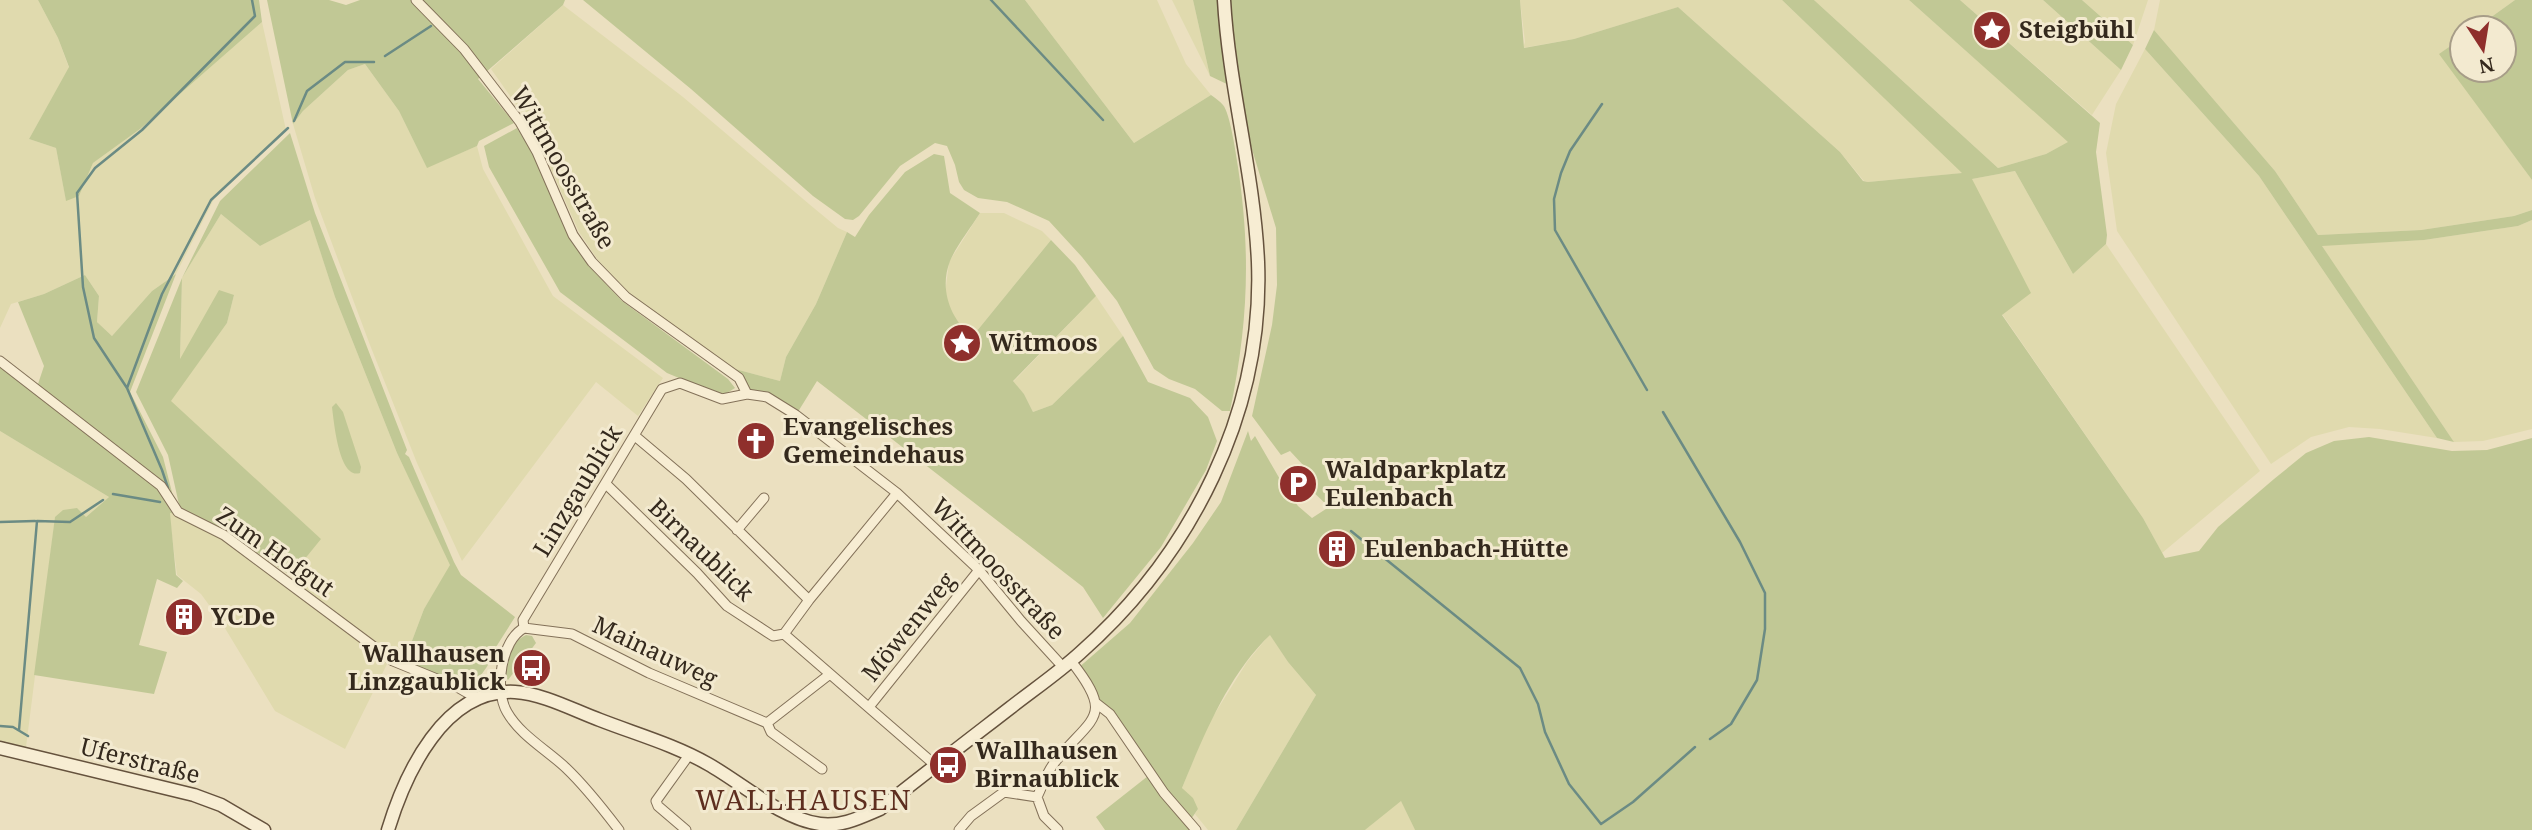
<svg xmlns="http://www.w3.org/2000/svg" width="2532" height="830" viewBox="0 0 2532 830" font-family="'Noto Serif',serif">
<rect width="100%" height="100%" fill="#ebe0c0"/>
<path fill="#e0daae" d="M0,0h38l20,38 11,30 -40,71 27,9 10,52 13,-4 14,-33 47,-34 122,-107 24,108 -71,67 -39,77 -24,17 -40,45 -15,-14 2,-26 -14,-21 -41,19 -33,10 -11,24z
M1025,0h132l29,64 25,31 -77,48z
M1172,0h21l17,76z
M1520,0h262l181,173 -95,9 -4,-1 -24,-29 -162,-145 -104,32 -51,9 2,-6z
M1814,0h95l160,142 -23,12 -48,14z
M1960,0h83l78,70 -29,45z
M2082,0h66l-15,45z
M2160,0h355l-39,28h-14v10l-22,16 92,126v30l-18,6 -93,14 -103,5 -43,-64 -121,-141z
M563,5l120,92 126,107 29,24 9,4 -31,72 -30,53 -6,24 -45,-12 -58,-40 -48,-36 -31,-33 -19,-28 -37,-83 -17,-32 -34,-48z
M2145,49l114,127 178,262 -57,-9 -31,-2 -38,10 -40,27 -154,-233 -11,-78 10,-49z
M365,64l34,47 28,56 50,-21 6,23 70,127 110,82 -25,38 -42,-34 -134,179 -45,-98 -47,-118 -55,-147 -22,-74 10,-13 45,-41z
M2015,171l58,103 33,-30 154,227 -98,82 -19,-35 -141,-204 -30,-135z
M980,213h24l38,18 9,9 -79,97 -20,-22 -7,-21 4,-32z
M221,214l39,32 50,-27 25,78 62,156 54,112 -27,44 -20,53 -9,-4 -86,-65 -18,-17 29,-37 -150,-138 57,-78 7,-28 -54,66 2,-83z
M2532,220v209l-49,12 -29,1 -133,-197 103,-5 94,-14z
M1096,296l27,40 -71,69 -19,7 -9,-18 -11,-12z
M0,431l109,66 -23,20 -31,1 -29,229 -26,-6z
M169,512l8,2 46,23 165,125 -43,87 -70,-38 -55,-91 -19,-26 -24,-19z
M1270,634l18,28 28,33 -80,135h-28l-13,-16 3,-5 -16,-21 25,-62 40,-64z
M1401,800l14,30h-50z"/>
<path fill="#c1c895" d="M38,0h221l3,22 -122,107 -47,34 -14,33 -13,5 -10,-53 -27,-9 40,-72 -11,-29z
M267,0h62l17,5 14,-5h205l-2,5 -85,74 36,44 -35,18 -2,5 -50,22 -28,-57 -34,-47 -17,6 -45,41 -10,13z
M583,0h442l109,143 77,-48c4,3 9,6 12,10 7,8 13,49 15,62 13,87 10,157 -8,244h-8l-27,-22 -26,-10 -15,-10 -37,-68 -35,-44 -33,-36 -42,-19 -29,-4 -14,-8 -5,-8 -4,-17 -8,-19 -12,-3 -35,23 -41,50 -6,4 -8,-1 -32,-23 -122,-107z
M1193,0h327l4,48 50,-9 104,-32 162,145 23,29 5,1 94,-9 -180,-173h32l184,168 48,-14 22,-12 -159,-142h51l140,123 -4,29 11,83 -1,9 -33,30 -58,-103 -43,8 59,114 -29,22 141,203 22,40 34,-7 19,-24 56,-48 32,-26 28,-12 35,-4 83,14 35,-1 45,-12v392h-1117l-14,-29 -36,29h-129l80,-135 -28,-33 -18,-27c-42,40 -66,100 -88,153l11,10 5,11 -9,13 -93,-119 -19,-34 53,-46 63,-80 28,-41 27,-71 3,10 4,-5 30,52 13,18 14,12 17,-11 -20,-19 8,-8 -27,-29 -9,4 -29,-39 20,-91 5,-40 -1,-57 -43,-141 -23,-11z
M2043,0h39l51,45 -12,25z
M2515,0h17v180l-93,-126 23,-16v32h42v-42h-28z
M2154,30l121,141 43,64 103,-5 93,-14 18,-6v10l-14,6 -94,14 -102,6 132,196 -17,-4 -178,-262 -114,-127z
M517,128l15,24 37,85 19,28 34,36 106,78 7,9 -13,8 -55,-23 -107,-81 -71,-125 -5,-21z
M290,133l25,80 92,237 -2,4 4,3 45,105 7,13 54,42 -19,30 -7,2 4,8c-8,12 -14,26 -29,27l-60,-22 20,-53 26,-44 -53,-112 -62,-156 -25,-77 -50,26 -39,-32 -39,64 -2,81 39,-69 15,5 -7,28 -56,78 150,138 -30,37 -64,-44 -47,-23 -12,-54 -32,-63 46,-114 38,-77z
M934,154l10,2 6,37 30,20c-10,16 -23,32 -30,48 -11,28 0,57 22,76l79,-97 24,25 21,31 -83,85 11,13 9,18 19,-7 71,-69 25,46 42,16 18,19 9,24 -11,29 -45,77 -58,71 -20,-31 -266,-206 -21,34 -47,-24 -3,-10 -11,-12 45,12 6,-24 30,-53 31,-72 8,5 14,-22 36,-43z
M176,274l-46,118 33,65 13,51 -14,-23 -125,-98 7,-21 -26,-64 26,-8 41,-19 14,21 -2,26 15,14 40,-45z
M0,364l159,125 18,25 -7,-1 6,62 7,6 -6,7 -20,-9 -18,66 28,7 -13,42 -120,-19 21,-158 8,-7 14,-2 9,9 23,-20 -109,-66z
M336,403l7,9 18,55 -1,6c-21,7 -26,-51 -28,-66z
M526,635l6,1 4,7 -28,37 -3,-4c2,-15 5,-34 21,-41z
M1148,776l44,54h-87l-9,-13z"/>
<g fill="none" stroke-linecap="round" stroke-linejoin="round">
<path stroke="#6b8b84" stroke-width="2.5" d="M991,0l112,120
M385,56l46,-30
M1602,104l-32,47 -9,22 -7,26 1,31 92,160
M294,121l13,-30 38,-29h29
M127,388l-33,-50 -11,-51 -6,-94 18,-25 47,-38 113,-114 -3,-16
M1663,412l77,130 25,51v36l-8,51 -26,44 -21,15
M168,488l-6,-18 -35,-82 35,-94 49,-94 77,-72
M113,494l47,8
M0,522l35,-1
M1351,531l169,137 18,36 7,28 24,52 32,40 32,-22 62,-55
M0,726l13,1 15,9
M19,730l18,-209 33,1 33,-22"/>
<defs>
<path id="street" d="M416,0l48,49 56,73 17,30 36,83 19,27 34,35 113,81 8,16
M0,361l161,125 17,26 46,23 169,126 66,27 19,11
M635,436l51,43 123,121
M606,484l91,89 30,33 46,30 11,-2 151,131
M737,530l27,-32
M524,628l-1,-8 139,-231 18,-6 42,16 25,-5 20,3 29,18 101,78 82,77 42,51 42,46
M524,628l48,6 77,39 118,50 63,-49
M524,628c-23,12 -30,62 -17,84 13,23 40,38 59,56 20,19 37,41 53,62
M784,634l25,-34 88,-107
M1096,703l14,11 54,79 32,37
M869,707l110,-137
M767,723l4,9 51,37
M1037,797l7,19 14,14
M686,830l-28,-24 -2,-5 33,-46
M959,830l12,-14 33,-24 33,5c6,-12 10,-26 18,-35 37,-46 61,-44 16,-101"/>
<path id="secondary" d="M0,748l194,47 27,10 43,25
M388,830c17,-56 56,-142 127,-138 29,2 58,18 85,28 36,14 75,25 108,44 34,19 73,55 112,60 22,3 41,-7 60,-15 43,-34 86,-67 130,-101 23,-18 48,-35 70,-55 111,-98 184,-241 178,-391 -4,-89 -29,-174 -34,-262"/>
</defs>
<use href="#street" stroke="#837159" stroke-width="11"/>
<use href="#secondary" stroke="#65523d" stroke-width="15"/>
<use href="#street" stroke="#f7edd3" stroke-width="9"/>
<use href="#secondary" stroke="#f7edd3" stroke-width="12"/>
</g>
<defs>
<symbol id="sight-disc" viewBox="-11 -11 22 22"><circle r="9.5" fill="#8f2f2c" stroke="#f3ead0"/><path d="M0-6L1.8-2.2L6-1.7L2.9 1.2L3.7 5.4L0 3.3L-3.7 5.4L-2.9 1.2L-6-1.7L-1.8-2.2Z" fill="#fff"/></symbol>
<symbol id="church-disc" viewBox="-11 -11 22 22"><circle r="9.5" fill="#8f2f2c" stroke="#f3ead0"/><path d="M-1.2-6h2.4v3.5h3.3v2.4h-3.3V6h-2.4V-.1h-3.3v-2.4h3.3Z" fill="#fff"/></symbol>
<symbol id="parking-disc" viewBox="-11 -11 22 22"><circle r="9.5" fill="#8f2f2c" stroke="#f3ead0"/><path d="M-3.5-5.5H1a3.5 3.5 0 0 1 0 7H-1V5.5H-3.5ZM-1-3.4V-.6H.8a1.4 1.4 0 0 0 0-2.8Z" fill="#fff"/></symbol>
<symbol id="building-disc" viewBox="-11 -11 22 22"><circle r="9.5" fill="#8f2f2c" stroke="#f3ead0"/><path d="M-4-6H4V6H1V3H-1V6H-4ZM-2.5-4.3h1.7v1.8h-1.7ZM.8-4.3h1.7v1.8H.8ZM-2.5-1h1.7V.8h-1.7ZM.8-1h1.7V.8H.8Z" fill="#fff"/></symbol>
<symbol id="bus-disc" viewBox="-11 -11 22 22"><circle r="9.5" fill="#8f2f2c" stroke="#f3ead0"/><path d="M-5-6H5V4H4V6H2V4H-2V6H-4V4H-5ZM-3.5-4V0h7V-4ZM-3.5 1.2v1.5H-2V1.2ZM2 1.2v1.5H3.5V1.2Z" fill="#fff"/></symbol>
</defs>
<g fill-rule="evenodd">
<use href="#sight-disc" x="1970" y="8" width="44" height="44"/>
<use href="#sight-disc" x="940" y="321" width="44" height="44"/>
<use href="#church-disc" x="734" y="419" width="44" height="44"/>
<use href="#parking-disc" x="1276" y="462" width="44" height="44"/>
<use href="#building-disc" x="1315" y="527" width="44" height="44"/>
<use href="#building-disc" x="162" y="595" width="44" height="44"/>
<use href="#bus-disc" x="510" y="646" width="44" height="44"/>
<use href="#bus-disc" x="926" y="743" width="44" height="44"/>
</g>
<g text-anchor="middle" stroke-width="6" stroke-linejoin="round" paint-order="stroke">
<g font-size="24" font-weight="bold" fill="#34291d" stroke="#f3ead0" text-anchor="start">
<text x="2019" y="38">Steigbühl</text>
<text x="989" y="351">Witmoos</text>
<text x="783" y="435">Evangelisches<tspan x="783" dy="28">Gemeindehaus</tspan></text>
<text x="1325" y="478">Waldparkplatz<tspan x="1325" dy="28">Eulenbach</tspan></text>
<text x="1364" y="557">Eulenbach-Hütte</text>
<text x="211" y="625">YCDe</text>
<text x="505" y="662" text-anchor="end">Wallhausen<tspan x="505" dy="28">Linzgaublick</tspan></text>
<text x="975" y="759">Wallhausen<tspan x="975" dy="28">Birnaublick</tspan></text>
</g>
<g font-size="24" fill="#34291d" stroke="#f3ead0">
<text transform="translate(563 168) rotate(60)" y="8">Wittmoosstraße</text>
<text transform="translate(578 491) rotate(-59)" y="8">Linzgaublick</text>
<text transform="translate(701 550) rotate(44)" y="8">Birnaublick</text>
<text transform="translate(275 552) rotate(35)" y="8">Zum Hofgut</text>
<text transform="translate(998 569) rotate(47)" y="8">Wittmoosstraße</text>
<text transform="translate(909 627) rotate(-51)" y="8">Möwenweg</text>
<text transform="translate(655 652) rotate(25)" y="8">Mainauweg</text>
<text transform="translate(140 761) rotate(14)" y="8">Uferstraße</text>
</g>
<g font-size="28" letter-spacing="2" fill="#5e2e1f" stroke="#f3ead0">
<text x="804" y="810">WALLHAUSEN</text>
</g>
</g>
<g transform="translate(2483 49) rotate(168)"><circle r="33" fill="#f3ead0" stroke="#a79d88" stroke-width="2"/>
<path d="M0-5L12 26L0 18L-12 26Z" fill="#8f2f2c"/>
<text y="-10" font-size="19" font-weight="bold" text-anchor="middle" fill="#34291d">N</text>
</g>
</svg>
